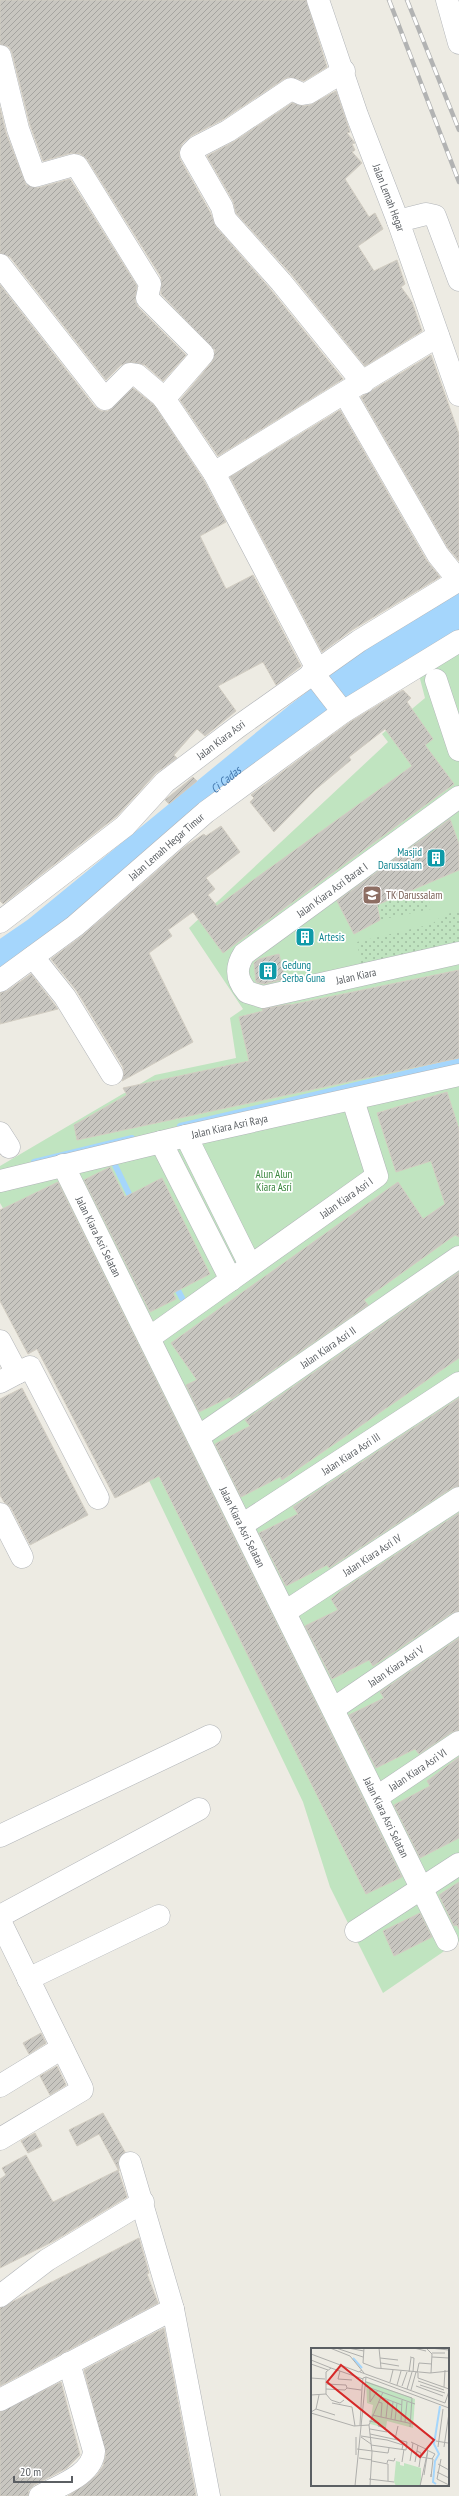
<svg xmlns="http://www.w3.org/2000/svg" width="459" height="2496" viewBox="0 0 459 2496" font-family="'PT Sans Narrow',sans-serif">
<defs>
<pattern id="park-dots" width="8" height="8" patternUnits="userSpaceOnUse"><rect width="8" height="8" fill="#c0e4c0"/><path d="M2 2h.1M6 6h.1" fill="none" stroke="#9fbca0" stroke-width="1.8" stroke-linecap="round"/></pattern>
<pattern id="building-hatch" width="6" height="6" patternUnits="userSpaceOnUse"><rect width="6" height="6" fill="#c8c6c0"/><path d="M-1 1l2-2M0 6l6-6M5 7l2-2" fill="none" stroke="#a5a4a0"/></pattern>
</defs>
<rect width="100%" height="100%" fill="#edebe3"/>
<path fill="#c0e4c0" d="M459,651v1290l-76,52 -53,-106 -27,-85 -208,-434 -95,-165v-37l155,-91 81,-17 -6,-40 13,-9 -54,-81 199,-186 -6,-8 43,-36 -6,-23z"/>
<path fill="url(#park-dots)" d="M416,890l12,7 3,12 -51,11 -3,-15z
M459,911v36l-97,23 -5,-28 75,-18 11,-9z"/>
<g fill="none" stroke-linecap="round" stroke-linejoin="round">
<path stroke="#a5d6fc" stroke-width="6" d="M180,1126l279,-65
M113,1161l20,41
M34,1162l98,-24
M174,1283l8,15"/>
<path stroke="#a5d6fc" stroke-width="35" id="s1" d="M0,960l38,-26 261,-214 51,-39 109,-72"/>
</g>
<path fill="url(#building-hatch)" stroke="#d2cdc2" d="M0,0h306l21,67 -23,14 -14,-4 -6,2 -62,41 -31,16 -9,8 -3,8 1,7 30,53 6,15 55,63 72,89 -125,77 -38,-56 32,-38 3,-12 -54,-56v-17l-74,-118 -6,-5 -10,-1 -28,8 -13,-36 -18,-72 -3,-6 -9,-3z
M336,91l14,41 -3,1 8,10 -3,1 3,6 -3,2 10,11 -17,16 24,38 6,-4 8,16 -25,17 16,25 23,-11 8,24 -4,3 11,15 10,29 -57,35 -74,-92 -55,-61 -3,-12 -26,-45 28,-15 57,-38 12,3 6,-1z
M0,108l6,25 20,52 12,3 32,-9 67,107 -2,15 3,6 48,48 -23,26 -18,-16 -14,-3 -10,3 -15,15 -96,-123 -10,-4z
M0,285l95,122 6,4h7l25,-23 21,17 49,74 23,43 -26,14 26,53 27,-14 48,91 -25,19 -13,-23 -45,24 18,25 -31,25 -8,-7 -23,26 3,3 -21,15 -39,43 -114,88 -3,-3z
M431,355l28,79v127l-11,-13 -87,-151z
M340,410l87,151 13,16 -88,53 -30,22 -92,-175z
M403,690l8,8 -4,4 26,37 -8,6 29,39 -231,169 -30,-41 -25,18 4,6 -23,17 44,89 -71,39 2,-7 -1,-7 -47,-77 -25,-31 32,-24 104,-90 17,-11 2,2 15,-10 19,26 -34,26 9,11 -7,6 9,11 195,-140 -27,-37 -36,28 2,3 -36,30 -41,42 -24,-30 4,-4 -3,-3 99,-73z
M193,777l4,4 -28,23 -4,-4z
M450,819l9,25v26l-82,35 3,15 -26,14 -17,-33z
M279,954l6,25 -21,5 -8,-2 -2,-19 5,-4z
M459,970v88l-382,82 -3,-15 53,-30 -4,-7 126,-27 -10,-44 24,-6 -1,-2 28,-5v1z
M31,974l27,35 -58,15v-31l7,-2z
M447,1092l12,37v108l-4,-2 -91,65 4,5 -137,94 -1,-2 -31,15 -13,-27 11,-5 -26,-37 227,-161 25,37 22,-15 -14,-43 -35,11 -19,-59z
M110,1167l15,30 37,-19 48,96 -37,19 3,6 -26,13 -66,-132z
M58,1182l344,695 -36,17 -207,-418 -44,22 -78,-149 -9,5 -28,-53v-91z
M459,1272v86l-177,122 -2,-3 -39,20 -26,-53 35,-18 -5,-6z
M22,1388l66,127 -58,30 -19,-37 -7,-6 -4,-7v-96z
M459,1398v88l-7,2 -123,80 -2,-3 -41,21 -27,-53 39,-19 -5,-7z
M459,1513v98l-7,2 -79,53 -4,-6 -37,19 -27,-53 33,-16 -7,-11 12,-10z
M459,1638v92l-7,2 -33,22 -4,-5 -39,19 -27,-53 35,-17 -4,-6z
M459,1757v81l-39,20 -26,-53 36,-19 -3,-5z
M459,1882v47l-2,-4 -3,1 -15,-31z
M420,1913l12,24 -38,19 -11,-25z
M41,2033l5,10 -17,11 -6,-11z
M57,2066l9,19 -16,10 -10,-19z
M103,2113l22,39 -7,8 1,11 -20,-37 -22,12 -8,-16z
M35,2133l7,13 -14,7 -7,-12z
M26,2155l27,47 65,-32 9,27 -73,44 -54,27v-89l6,-4 -4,-7z
M139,2238l10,35 -2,1 11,29 -158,83v-78z
M164,2328l32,168h-128l29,-21 6,-9 3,-12 -22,-84z
M61,2382l19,73 -13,13 -33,17 -5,5 -1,6h-28v-84z"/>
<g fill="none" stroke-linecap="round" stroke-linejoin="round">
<defs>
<g id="minor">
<path id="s2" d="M318,0l39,115 41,106 61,174"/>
<path d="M447,0l12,43"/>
<path d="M0,56l18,73 17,47 39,-11 3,1 73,118 -3,14 56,56 -39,45"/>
<path d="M344,71l-36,22 -6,1 -11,-5 -63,42 -31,16 -6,6 31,54 3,12 56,63 82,101"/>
<path d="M398,221l28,-7 9,2 24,64"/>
<path d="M0,265l105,134 25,-25 7,1 26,22 51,76 103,196"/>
<path d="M345,394l93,161 21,26"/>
<path d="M214,473c74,-46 149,-92 224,-137"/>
<path d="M312,672l31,40"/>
<path d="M436,680l23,70"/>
<path id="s3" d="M459,797l-215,157c-9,14 -8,25 3,38l16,5 196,-44"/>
<path id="s4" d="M0,922l125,-96 40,-44 74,-56 120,-85 100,-61"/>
<path d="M33,957l32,40 47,77"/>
<path id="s5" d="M0,981l75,-55 131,-114 137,-100 116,-71"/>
<path d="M0,1133l9,14"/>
<path d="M186,1136l64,129"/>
<path d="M161,1142l70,138"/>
<path id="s6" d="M63,1165l384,775"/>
<path id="s7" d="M0,1181l186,-45 273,-61"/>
<path id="s8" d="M149,1338l228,-162 -24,-76"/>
<path d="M0,1341l17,32 -17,9"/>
<path d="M17,1373l13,-6 68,131"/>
<path id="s9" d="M198,1437l261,-180"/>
<path d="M0,1514l22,43"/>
<path id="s10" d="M242,1525l217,-142"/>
<path id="s11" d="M285,1612l174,-114"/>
<path id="s12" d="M333,1709l126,-86"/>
<path id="s13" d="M377,1797l82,-55"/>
<path d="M0,1836l210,-100"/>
<path d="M0,1916l199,-107"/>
<path d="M0,1921l82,167v2l-82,49"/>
<path d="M356,1931l103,-67"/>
<path d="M28,1979l131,-63"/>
<path d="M0,2086l62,-38"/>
<path d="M130,2163l43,146 36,187"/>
<path d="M0,2296l47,-36 96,-58"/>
<path d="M0,2400l173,-91"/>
<path d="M40,2496c18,-10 53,-21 54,-45l-25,-88"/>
</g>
</defs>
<use href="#minor" stroke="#b1b4b8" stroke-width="23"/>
<use href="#minor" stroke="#fff" stroke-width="22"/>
<defs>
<path id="rail" d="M389,0l70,182
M407,0l52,130"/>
</defs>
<use href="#rail" stroke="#b2b3b3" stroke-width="4.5"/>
<use href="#rail" stroke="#fff" stroke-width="3" stroke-dasharray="9" stroke-linecap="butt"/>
</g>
<defs>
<symbol id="building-square" viewBox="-11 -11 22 22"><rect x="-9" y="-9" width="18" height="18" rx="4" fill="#0f9aa8" stroke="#fff"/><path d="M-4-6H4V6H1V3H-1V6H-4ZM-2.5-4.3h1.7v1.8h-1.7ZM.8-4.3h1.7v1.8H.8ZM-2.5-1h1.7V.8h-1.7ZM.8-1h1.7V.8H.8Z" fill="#fff"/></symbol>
<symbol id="school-square" viewBox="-11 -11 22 22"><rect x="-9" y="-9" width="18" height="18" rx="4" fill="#8d6e63" stroke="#fff"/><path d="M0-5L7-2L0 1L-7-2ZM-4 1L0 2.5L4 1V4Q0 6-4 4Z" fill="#fff"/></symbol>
</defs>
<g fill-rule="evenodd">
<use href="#building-square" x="425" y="847" width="22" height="22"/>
<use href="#school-square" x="361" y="884" width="22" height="22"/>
<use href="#building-square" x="294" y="926" width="22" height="22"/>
<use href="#building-square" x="257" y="960" width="22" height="22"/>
</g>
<g text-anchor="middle" stroke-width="3.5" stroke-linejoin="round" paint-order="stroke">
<g font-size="11" fill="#5b5f63" stroke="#fff">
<text dy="4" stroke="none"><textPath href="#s2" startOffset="210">Jalan Lemah Hegar</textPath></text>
<text dy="4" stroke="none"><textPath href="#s4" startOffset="287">Jalan Kiara Asri</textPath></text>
<text dy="4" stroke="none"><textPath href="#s5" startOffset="214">Jalan Lemah Hegar Timur</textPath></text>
<text transform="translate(332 890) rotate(-36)" y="4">Jalan Kiara Asri Barat I</text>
<text dy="4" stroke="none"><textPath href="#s3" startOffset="420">Jalan Kiara</textPath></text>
<text dy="4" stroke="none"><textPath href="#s7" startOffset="236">Jalan Kiara Asri Raya</textPath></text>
<text dy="4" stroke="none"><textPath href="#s8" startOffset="242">Jalan Kiara Asri I</textPath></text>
<text dy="4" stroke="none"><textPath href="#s6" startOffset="80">Jalan Kiara Asri Selatan</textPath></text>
<text dy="4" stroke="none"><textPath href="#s9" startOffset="158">Jalan Kiara Asri II</textPath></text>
<text dy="4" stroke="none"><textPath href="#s10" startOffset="130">Jalan Kiara Asri III</textPath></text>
<text dy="4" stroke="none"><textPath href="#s6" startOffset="404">Jalan Kiara Asri Selatan</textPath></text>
<text dy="4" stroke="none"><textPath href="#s11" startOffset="104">Jalan Kiara Asri IV</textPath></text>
<text dy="4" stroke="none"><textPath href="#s12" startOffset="76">Jalan Kiara Asri V</textPath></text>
<text dy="4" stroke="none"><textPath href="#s13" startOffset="49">Jalan Kiara Asri VI</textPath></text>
<text dy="4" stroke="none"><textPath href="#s6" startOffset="728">Jalan Kiara Asri Selatan</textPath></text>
</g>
<g font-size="11" fill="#0d838f" stroke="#fff" text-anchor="start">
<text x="422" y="856" text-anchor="end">Masjid<tspan x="422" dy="13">Darussalam</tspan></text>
<text x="319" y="941">Artesis</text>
<text x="282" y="969">Gedung<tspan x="282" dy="13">Serba Guna</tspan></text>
</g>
<g font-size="11" fill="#785e54" stroke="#fff" text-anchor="start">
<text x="386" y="899">TK Darussalam</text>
</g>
<g font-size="11" fill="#38853c" stroke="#fff">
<text x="274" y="1178">Alun Alun<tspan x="274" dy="13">Kiara Asri</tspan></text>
</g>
<g font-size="12" font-style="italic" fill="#4277ad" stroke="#fff">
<text dy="4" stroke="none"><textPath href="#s1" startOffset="289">Ci Cadas</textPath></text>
</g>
</g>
<g transform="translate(311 2348)">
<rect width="138" height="138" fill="#edebe3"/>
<path d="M55,33l49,18 -2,29 -26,-7 -1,7 -16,-4 3,-19 -6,-2zM85,113l4,1v3l4,1v-3l17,5v17l6,1h-31l-2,-4z" fill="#c0e4c0"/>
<path fill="none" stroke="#a5d6fc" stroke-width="2" d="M42,10l9,10M125,136l-3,-2 2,-21 4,-7 -5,-10 6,-38"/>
<path fill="none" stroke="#afafac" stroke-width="1" d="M19,0l20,8 14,17M25,0l27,9M37,0l16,3M53,0l-1,15 13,5 54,5 19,-2M68,0l2,20M103,0l12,3M115,0l6,6 -1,19M119,0l19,2M121,5h13M0,6l48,18 3,-2M99,9l4,1 -1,14M121,9l17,1M69,10l18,2M0,12l20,8M70,15l18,3M0,16l17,6M29,23l-2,8 14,1M49,24l85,31 4,-12M98,24l2,-14M106,25l2,-10 13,1M107,25v5l31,11M55,29l83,31M0,30l14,1M107,33l26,9M55,34l46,16 -2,29M79,34l3,-12M15,36l20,1 1,3M86,37l4,-14M109,37l25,8M54,38l50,18M91,38l5,-14M105,38l27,10M133,39l1,-17M15,41l19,1 2,-2 14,2M96,41l5,-17M100,42l5,-18M0,47l15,-1M70,49l21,8M33,52l-4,3 -9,-3 -5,-6v-22l5,-4 32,11M59,54l8,-12M59,54v-14M67,54l4,1 -1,14M21,55l20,4 3,19M5,61l19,6M0,64l5,-3 3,-14M0,65l43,13 15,-1M61,67l41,9M75,70l2,-18M80,71l2,-17M84,72l2,-17M58,73l10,2 -1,3 8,2M90,73l1,-21M94,74l2,-20M59,81l17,3M59,86l37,8 -1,8 -35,-5M50,88l26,4M45,89v18M50,89l10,7M84,91l3,-13M76,92l16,5 -1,4M125,93l12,2M100,94l17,8M127,99l5,-38M133,99l5,-34M46,101l31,4 1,-5M106,103l4,2 -2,14M118,103l6,3 -3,5M110,109l12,2 -2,18v-3M48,110l13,2M130,111l-4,20 12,6M61,113l16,3v17M99,113l3,-18M91,114l2,-13M104,114l3,-17M76,115l1,-3 6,1 1,-3M127,116l11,6M126,124l12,6M58,131l25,3M44,138l11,-109 -3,1 -1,10 -2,37M59,138l2,-34 -3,-27 14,-33M109,138l8,-36 -4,25"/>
<path fill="#d62828" fill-opacity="0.15" stroke="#d62828" stroke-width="2" d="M30,17l93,75 -14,17 -93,-75z"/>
<rect width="138" height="138" fill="none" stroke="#5b5f63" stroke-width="2"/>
</g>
<path d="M14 2476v6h58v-6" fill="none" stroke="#5b5f63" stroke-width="2"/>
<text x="20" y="2476" font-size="12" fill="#5b5f63" stroke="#ffffff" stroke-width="3" paint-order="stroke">20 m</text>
</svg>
